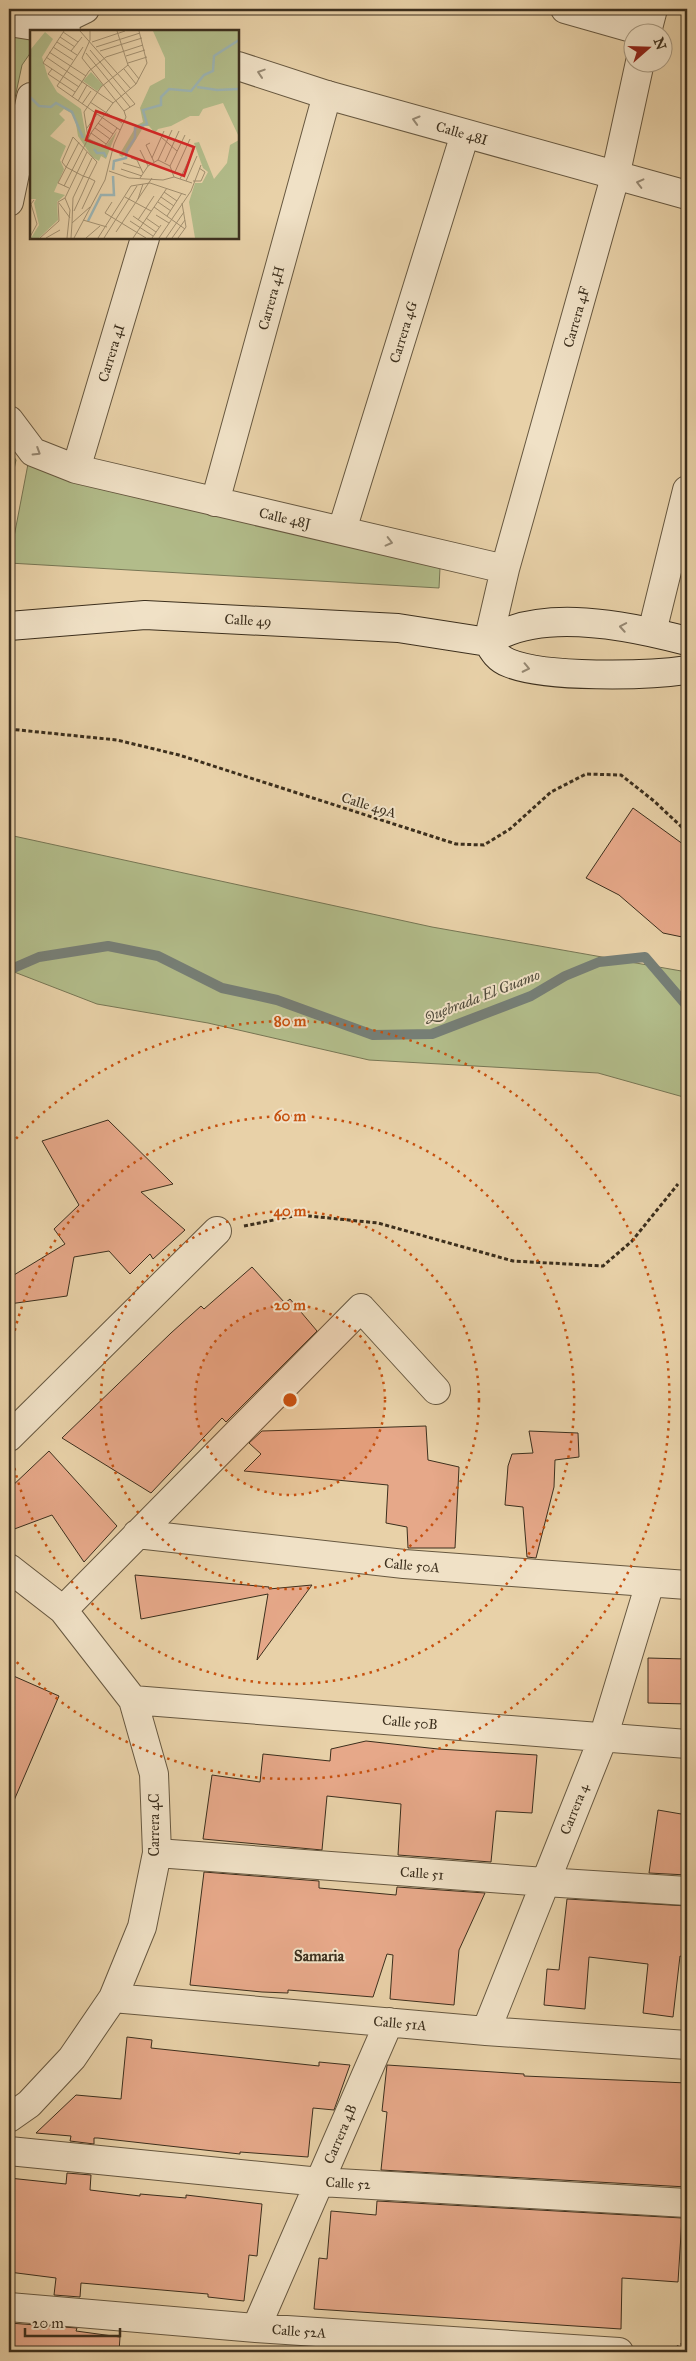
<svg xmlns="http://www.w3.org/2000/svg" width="696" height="2361" viewBox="0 0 696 2361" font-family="'IM FELL Great Primer',serif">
<rect width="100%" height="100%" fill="#e8d1a8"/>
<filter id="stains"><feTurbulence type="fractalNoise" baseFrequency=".004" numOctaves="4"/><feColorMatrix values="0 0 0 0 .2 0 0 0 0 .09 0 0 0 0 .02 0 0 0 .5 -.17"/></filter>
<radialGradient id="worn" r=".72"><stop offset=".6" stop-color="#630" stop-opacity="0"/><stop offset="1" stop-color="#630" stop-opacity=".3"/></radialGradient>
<path fill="#b2bc8a" stroke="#777654" d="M9,9h51l-29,22v21l-9,13 -13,61z
M9,450l7,10 -7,33z
M28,464l412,104 -1,20 -430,-25z
M9,835l423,92 255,45v126l-89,-25 -229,-13 -161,-37 -111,-19 -88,-34z"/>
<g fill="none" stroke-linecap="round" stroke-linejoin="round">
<path stroke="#767f77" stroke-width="10" d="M9,970l30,-13 69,-11 50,10 64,32 55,12 96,35 59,-1 99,-38 34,-20 34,-14 46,-5 42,49"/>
</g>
<path fill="#e6a889" stroke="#3c2f1d" d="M633,808l54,39v91l-24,-5 -44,-38 -33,-17z
M108,1120l65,64 -32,8 44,38 -32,29 -3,-5 -20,20 -21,-23 -35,6 -7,39 -58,8v-26l56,-34 -11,-15 25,-24 -37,-64z
M252,1267l33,36 5,-4 27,32 -91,91 -4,-4 -71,75 -89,-55 109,-105 30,-27 3,3z
M426,1426l2,34 31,7 -4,81h-47l-1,-21 -21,-4 2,-38 -144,-14 17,-17 -12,-11 13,-12z
M529,1431l49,2 1,24 -24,3 -1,27 -18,71 -9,-1 -4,-50 -18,-2 3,-39 4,-12 21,-1z
M49,1451l68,75 -33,36 -32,-47 -43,16v-42z
M135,1575l134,12v2l43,-4 -55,75 11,-66 -127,25z
M648,1658l39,1v45l-39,-1z
M9,1674l50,22 -50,116z
M366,1741l72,8 99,6 -5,58 -36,-2 -5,51 -93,-7 3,-51 -74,-8 -5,54 -119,-11 9,-64 48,7 3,-28 67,7 1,-12z
M658,1810l29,5v60l-38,-2z
M204,1872l115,9v7l77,7 1,-8 88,6 -26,57 -5,55 -64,-6 3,-44 -6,-1 -14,43 -85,-7v3l-26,-1 -72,-7z
M567,1899l120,7v52l-7,-2 -7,61 -30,-4 5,-49 -59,-7 -4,52 -41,-4 3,-36 12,1z
M127,2037l25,3 -1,8 168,18v-4l31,3 -16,45 -21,-2 -5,49 -68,-5v2l-142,-16h-4v6l-24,-3 1,-5 -35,-3 40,-38 45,4z
M387,2065l107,7 30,2v2l163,7v104l-306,-17 6,-58 -5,-1z
M67,2173l24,2 -1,15 50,6v-2l46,4v-3l76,9 -5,52 -8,-1 -5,46 -36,-4v-3l-127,-11 -1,14 -26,-2 2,-17 -47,-6 5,-49 -5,-1v-44l57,6z
M377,2201l305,17 -4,64 -56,-4 -1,51 -307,-20 5,-51 8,1 4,-48 45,4z
M9,2323l68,5 -1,3 44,6 -1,15h-110z"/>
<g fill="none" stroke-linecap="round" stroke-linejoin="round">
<defs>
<path id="minor" d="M565,9l81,23
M45,31l1,-3 39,-19
M647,32l6,-23
M9,202l22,-105
M9,420l24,32 43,17 429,100
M76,469l69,-231
M215,502l112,-407
M342,530l123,-396
M652,632l35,-142
M488,642l17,-73 110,-392 25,-115
M9,1437l208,-206
M137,1534l267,30 283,21
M9,1568l54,42 70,90 21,74 3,79 -15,74 -29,71 -41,60 -43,46 -20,14
M63,1610l298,-302 75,82
M133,1700l554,44
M157,1853l388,29 142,9
M113,1998l373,33 201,14
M486,2031l117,-293 47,-155
M9,2151l311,31 367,21
M9,2307l247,21 363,24
M256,2328l133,-306"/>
<path id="tertiary" d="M9,22l57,9
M238,66l89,29 360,100"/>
<path id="secondary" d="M9,626l136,-11 253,13 90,14
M488,642c5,9 10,17 21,21 36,15 137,13 178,7
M488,642c51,-36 143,-16 199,-1"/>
</defs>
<use href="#minor" stroke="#675840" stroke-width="30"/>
<use href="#tertiary" stroke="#675840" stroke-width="30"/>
<use href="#secondary" stroke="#3c2f1d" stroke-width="30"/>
<path stroke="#3c2f1d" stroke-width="3" stroke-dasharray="4 2.5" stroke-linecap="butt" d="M9,729l108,11 62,15 277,89 28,1 26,-16 41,-37 35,-18 35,1 33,26 33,31
M244,1226l55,-11 79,8 135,38 90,5 29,-25 46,-57
M670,2352l17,-11"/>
<use href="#minor" stroke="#f0e1c6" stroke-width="28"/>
<use href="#tertiary" stroke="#f0e1c6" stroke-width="28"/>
<use href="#secondary" stroke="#f0e1c6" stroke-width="28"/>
</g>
<defs><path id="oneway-chevron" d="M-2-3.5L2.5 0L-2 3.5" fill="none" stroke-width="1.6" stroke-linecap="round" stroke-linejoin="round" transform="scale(1.25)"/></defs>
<g stroke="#968872">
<use href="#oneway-chevron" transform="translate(261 73) rotate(-162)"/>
<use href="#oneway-chevron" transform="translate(416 120) rotate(-164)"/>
<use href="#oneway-chevron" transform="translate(640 183) rotate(-166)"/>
<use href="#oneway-chevron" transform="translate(37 452) rotate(32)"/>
<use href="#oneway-chevron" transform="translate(389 542) rotate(14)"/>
<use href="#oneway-chevron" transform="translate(623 627) rotate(-170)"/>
<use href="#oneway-chevron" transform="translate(526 668) rotate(12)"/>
</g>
<circle cx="290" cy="1400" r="95" fill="#c6510f" fill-opacity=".12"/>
<g fill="none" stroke="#c6510f" stroke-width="2.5" stroke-dasharray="2.5 5">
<circle cx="290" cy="1400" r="95"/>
<circle cx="290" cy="1400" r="189"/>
<path d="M9 1360A284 284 0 1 1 9 1440"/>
<path d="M11 1144A379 379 0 1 1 11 1656"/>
</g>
<g text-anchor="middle" stroke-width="4" stroke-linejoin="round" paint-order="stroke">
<g font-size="14" fill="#3c2f1d" stroke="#f0e1c6">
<text transform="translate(462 133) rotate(16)" y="5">Calle 48I</text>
<text transform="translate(271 298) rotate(-75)" y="5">Carrera 4H</text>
<text transform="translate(576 317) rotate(-74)" y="5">Carrera 4F</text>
<text transform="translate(403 332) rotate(-73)" y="5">Carrera 4G</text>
<text transform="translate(111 353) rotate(-73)" y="5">Carrera 4I</text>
<text transform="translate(285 518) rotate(13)" y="5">Calle 48J</text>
<text transform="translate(248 620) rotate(3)" y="5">Calle 49</text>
<text transform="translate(369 805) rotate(17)" y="5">Calle 49A</text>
<text transform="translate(412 1565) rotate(5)" y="5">Calle 50A</text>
<text transform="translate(410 1722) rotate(5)" y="5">Calle 50B</text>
<text transform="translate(574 1809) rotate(-68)" y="5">Carrera 4</text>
<text transform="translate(154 1825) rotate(-90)" y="5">Carrera 4C</text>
<text transform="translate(422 1873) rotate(4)" y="5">Calle 51</text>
<text transform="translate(400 2023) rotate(5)" y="5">Calle 51A</text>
<text transform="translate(340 2134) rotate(-67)" y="5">Carrera 4B</text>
<text transform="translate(348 2183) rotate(3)" y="5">Calle 52</text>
<text transform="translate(299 2331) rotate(4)" y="5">Calle 52A</text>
</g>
<g font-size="15" font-style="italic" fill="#4f4a3b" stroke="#f0e1c6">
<text transform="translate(482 996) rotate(-21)" y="5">Quebrada El Guamo</text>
</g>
<g font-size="15" font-weight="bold" fill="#3c2f1d" stroke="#f0e1c6">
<text x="319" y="1961">Samaria</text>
</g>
</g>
<g transform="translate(30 30)">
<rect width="209" height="209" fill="#e8d1a8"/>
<path d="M123,1h86v106l-16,-34 -20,6 -4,7h-9l-19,10 -13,3 -3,4 -6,-7h-5l-15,25 -7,6 -3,-2 18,-30 6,-3 -3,-14 10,-22 15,-8v-20zM15,2l8,7 -11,18 6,20 9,15 24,17 5,27 15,11h4l12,-16 -11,28 -5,-3 -2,5 -7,-4 -14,-21 -3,-18 -4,-5 -7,-4 -5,5 6,6 -15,16 16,10 -6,14 4,9 -10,23 11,3 -8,7 1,18 -19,18h-8l8,-13 -5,-22 2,-4h-6v-153l1,3zM61,42l12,13 -6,6 -14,-10zM209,110v98h-44l-6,-36 6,-19h7l6,-11 -5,-4 -9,-25 5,-1 15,37 13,-16 3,-18z" fill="#b2bc8a"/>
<path fill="none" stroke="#9cb4b3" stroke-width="2.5" d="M167,57l20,3 22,-1M0,67l9,9 12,1 5,-4 16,9 11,26M64,119l3,4h7l2,4M83,140l1,-9 12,-3 1,-8 8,-12v-10l12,-4 -4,-14 18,-5v-8l8,-8 22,2 13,-16 9,-4 1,-15 25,-16M58,191l13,-26h13l-1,-19"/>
<path fill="none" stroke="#a39070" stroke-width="1" d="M34,1l-21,32 36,24M50,1l51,58M87,1l11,34 11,14M33,2l15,10M30,7l15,10M27,12l20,13M62,12l33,-11M23,17l20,13M53,17l-26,39 63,44M66,17l44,-14M60,20l45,54 -11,7M41,21l11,-14M70,21l42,-13M19,22l37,24M56,23l44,54M96,26l19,-6M16,27l67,46M76,27l37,-12M98,33l19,-6M22,39l-4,5 27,18M94,39l12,15M42,67l17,-26 17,-14M48,71l9,-16M60,72l32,21M52,74l9,-13M68,93l15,11M57,98l10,-14M65,98l15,11M61,103l15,11M131,107l16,14M58,108l-4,-26 17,-25 27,-22M58,109l17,7 12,-18M120,113l-4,2 8,17M110,120l8,16M101,128l6,2 6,13M122,128l12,-27M128,130l14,-30M135,132l14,-31M93,133l17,5M140,136l15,-31M91,139l21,7M79,141l20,7 34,2 11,-3 18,6M144,144l16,-35M110,148l8,-12 10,-6 12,6 4,11M150,149l14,-30M156,151l11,-25M163,151h8l4,-9 -6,-4M34,156l27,-53 22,-30 23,-19 11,-21 -8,-32M39,158l-11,-5 21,-41M134,162l13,9M95,167l26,14M131,167l13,9M35,168l5,12 -3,28M108,169l5,-15M82,172l-7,11 41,25M128,172l13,9M29,173l11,15M124,177l31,22M44,181l8,-17 7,-16 8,-16 -24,-25 -11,25 4,5 17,9 6,2 6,3 -13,28M126,185l13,8M103,186l23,16M137,186l15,-23M116,188l13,9M53,190l24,7M108,190l16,-24M100,191l23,15M42,193l1,-25 19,-40M86,202l36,-54M0,207l7,-13 -6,-20 3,-4M10,208l19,-17 -1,-19 7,-4 22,-46M16,208l14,-8M41,208l1,-15 18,-16M44,208l31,-58 9,-36 12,-27 -2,-6 -42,-53 8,-18v-9M56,208l14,-12M68,208l33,-52 19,-3 36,12M74,208l33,-52M103,208l34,-50M122,208l9,-13M129,208l32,-47 10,-26M136,208l18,-26M142,208l13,-18M148,208l8,-11 -4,-24"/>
<path fill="#d62828" fill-opacity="0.15" stroke="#d62828" stroke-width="2.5" d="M66,81l98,36 -10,29 -98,-36z"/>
<rect width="209" height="209" fill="none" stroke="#3c2f1d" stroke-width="2.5"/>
</g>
<circle cx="290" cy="1400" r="8" fill="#c6510f" stroke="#f0e1c6" stroke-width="2.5"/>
<g font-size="15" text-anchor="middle" font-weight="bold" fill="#c6510f" stroke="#f0e1c6" stroke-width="4" stroke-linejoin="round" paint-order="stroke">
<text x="290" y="1026">80 m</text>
<text x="290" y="1121">60 m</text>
<text x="290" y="1216">40 m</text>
<text x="290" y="1310">20 m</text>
</g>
<rect width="696" height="2361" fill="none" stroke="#e8d1a8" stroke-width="30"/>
<rect x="10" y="10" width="676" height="2341" fill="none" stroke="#3c2f1d" stroke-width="2.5"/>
<rect x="15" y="15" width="666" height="2331" fill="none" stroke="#3c2f1d"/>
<g transform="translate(648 48) rotate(70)"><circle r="24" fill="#f0e1c6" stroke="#a89a82"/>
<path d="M0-4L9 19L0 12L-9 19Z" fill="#8f2418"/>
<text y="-8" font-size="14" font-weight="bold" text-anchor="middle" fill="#3c2f1d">N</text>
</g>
<path d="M25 2328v8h95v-8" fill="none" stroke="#3c2f1d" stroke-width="2.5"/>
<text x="32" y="2328" font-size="15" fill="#3c2f1d" stroke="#f0e1c6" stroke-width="4" paint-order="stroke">20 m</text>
<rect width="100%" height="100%" filter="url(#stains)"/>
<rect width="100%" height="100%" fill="url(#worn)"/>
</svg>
